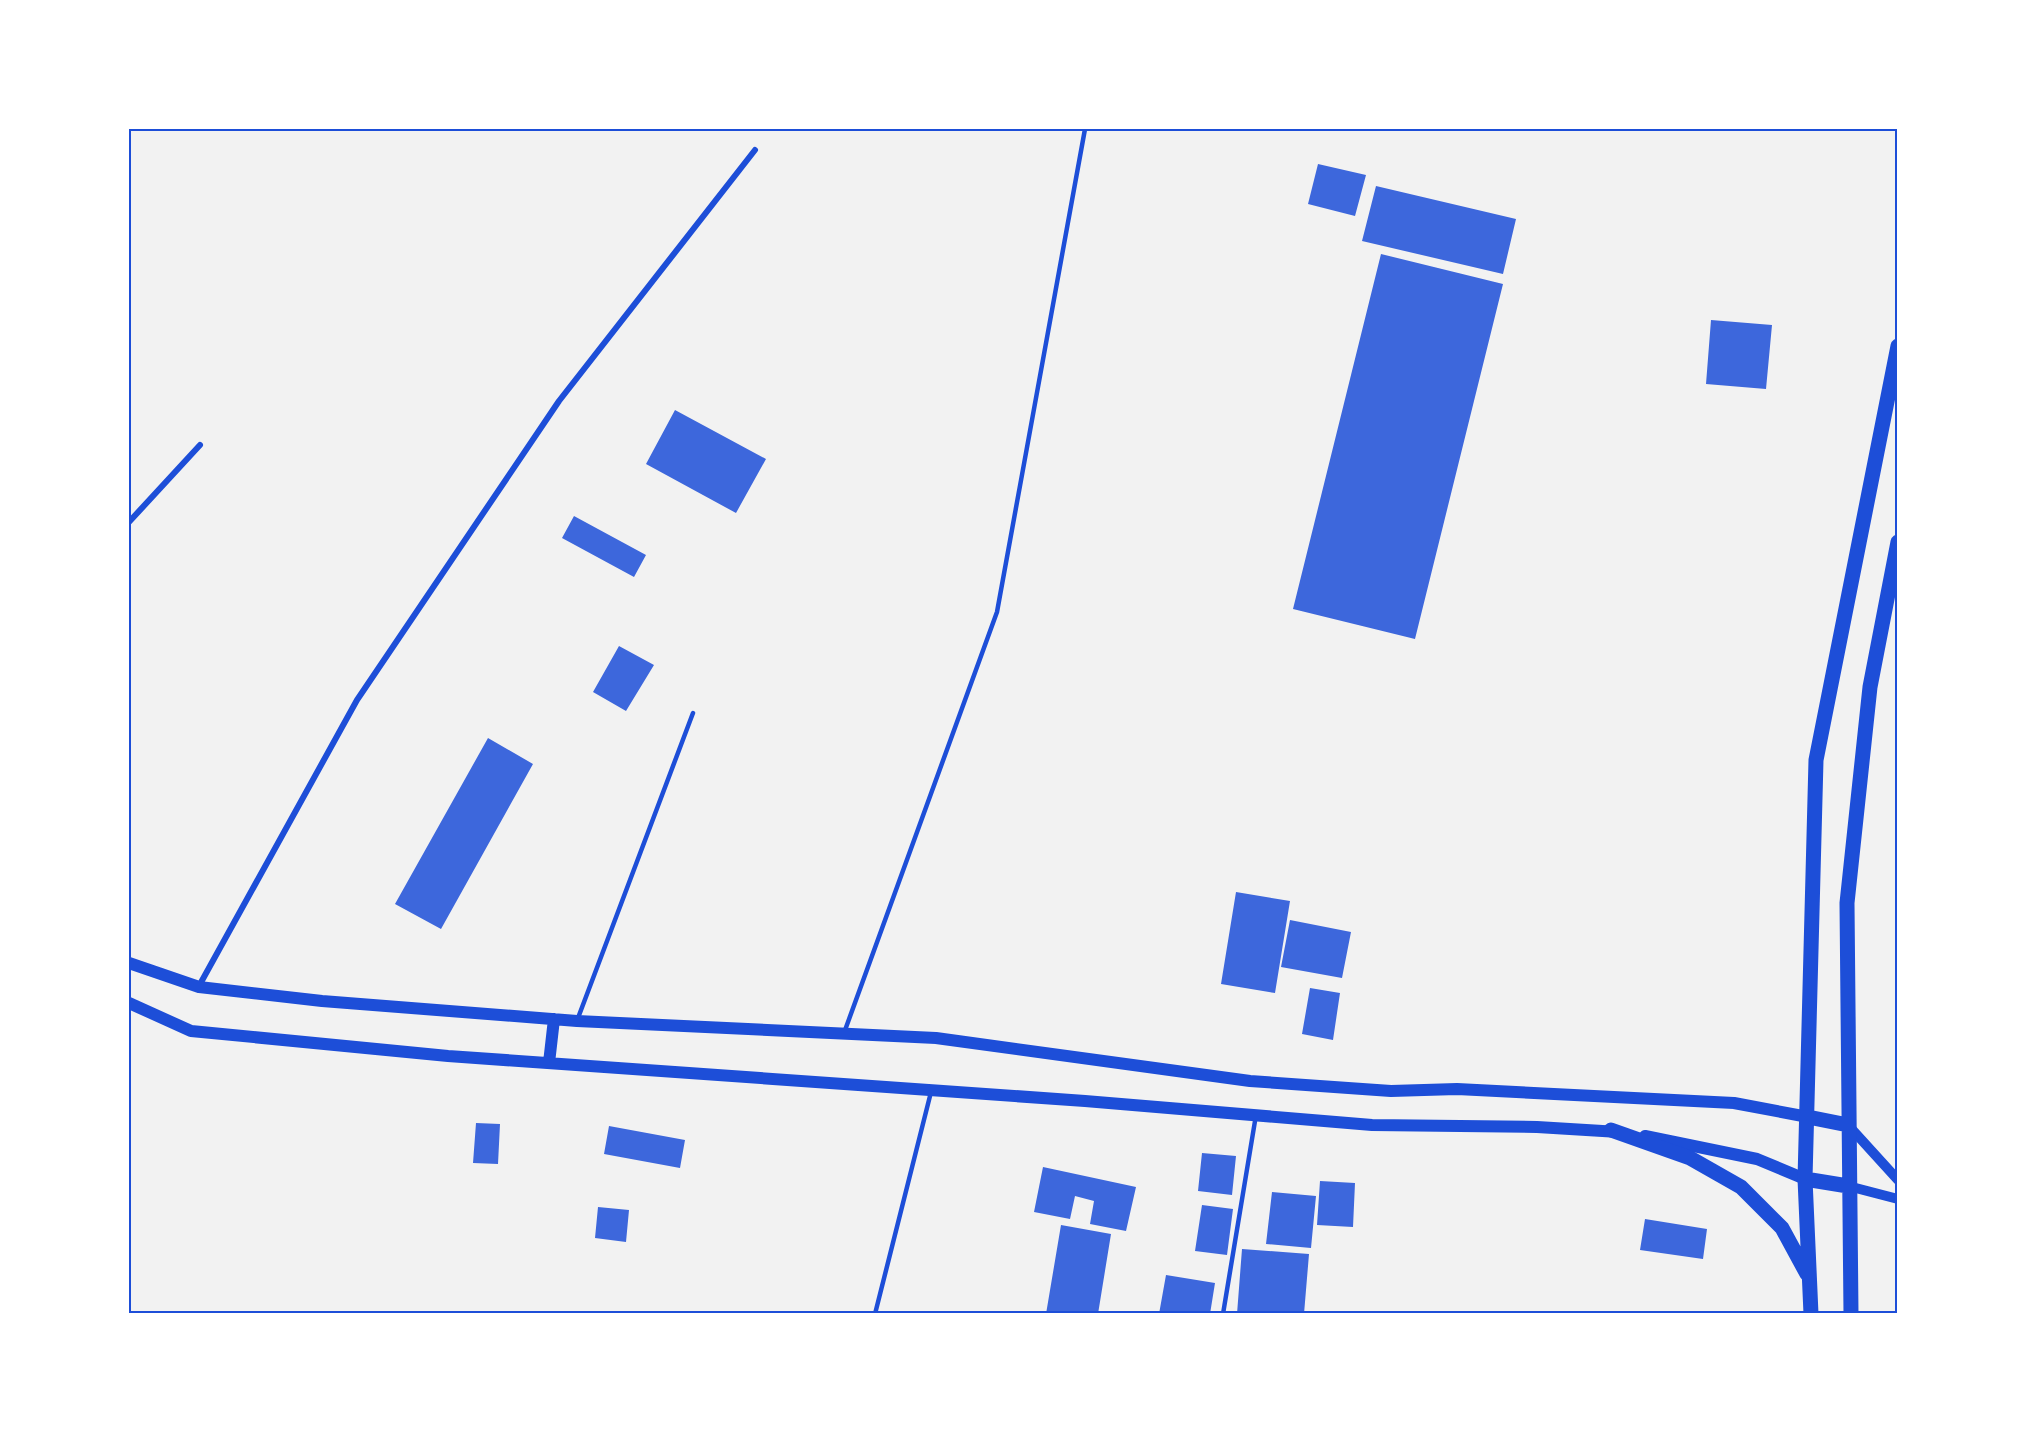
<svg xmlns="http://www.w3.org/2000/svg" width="2027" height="1443" viewBox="0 0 2027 1443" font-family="Commissioner,sans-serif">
<rect width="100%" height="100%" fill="#f2f2f2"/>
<path fill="#3d67dc" d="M1318,164l48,11 -11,41 -47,-12z
M1376,186l140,33 -13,55 -141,-33z
M1381,254l122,30 -88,355 -122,-30z
M1711,320l61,5 -6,64 -60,-5z
M675,410l91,49 -30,54 -90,-49z
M574,516l72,39 -12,22 -72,-39z
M619,646l35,19 -28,46 -33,-19z
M488,738l45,26 -92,165 -46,-25z
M1236,892l54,9 -15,92 -54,-9z
M1290,920l61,12 -9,46 -61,-11z
M1310,988l30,5 -7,47 -31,-6z
M476,1123l24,1 -2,40 -25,-1z
M609,1126l76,14 -5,28 -76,-14z
M1202,1153l34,3 -4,39 -34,-4z
M1043,1167l93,20 -10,44 -36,-7 4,-23 -19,-5 -5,23 -36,-7z
M1320,1181l35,2 -2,44 -36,-2z
M1272,1192l44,4 -5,52 -45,-4z
M1202,1205l31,4 -6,46 -32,-4z
M598,1207l31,3 -3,32 -31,-4z
M1645,1219l62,10 -4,30 -63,-9z
M1061,1225l50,9 -13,80h-52z
M1242,1249l67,5 -5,60h-67z
M1166,1275l49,8 -5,31h-51z"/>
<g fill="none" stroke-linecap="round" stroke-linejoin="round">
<path stroke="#1d4ed8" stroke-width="4.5" d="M578,1018l115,-305
M844,1033l153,-421 88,-483
M875,1314l56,-222
M1223,1314l33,-199"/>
<path stroke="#1d4ed8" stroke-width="6" d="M129,522l71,-77
M199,986l158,-286 202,-299 196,-251"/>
<path stroke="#1d4ed8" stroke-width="10" d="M1848,1125l50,55
M1848,1186l50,13"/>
<path stroke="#1d4ed8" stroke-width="12" d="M129,963l70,24 123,14 255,20 359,17 314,43 141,10 66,-2 277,14 74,14
M129,1003l62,28 257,25 637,45 287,24 165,2 82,5
M549,1063l5,-44
M1645,1136l112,23 48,20"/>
<path stroke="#1d4ed8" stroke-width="15" d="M1808,1117l40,8
M1611,1130l79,28 51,29 41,41 25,46
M1805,1179l43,7
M1811,1314l-6,-135 11,-419 82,-414
M1851,1314l-4,-411 23,-216 28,-145"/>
</g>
<rect width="2027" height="1443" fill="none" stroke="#ffffff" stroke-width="261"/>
<rect x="130" y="130" width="1766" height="1182" fill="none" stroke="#1d4ed8" stroke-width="2"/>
</svg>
